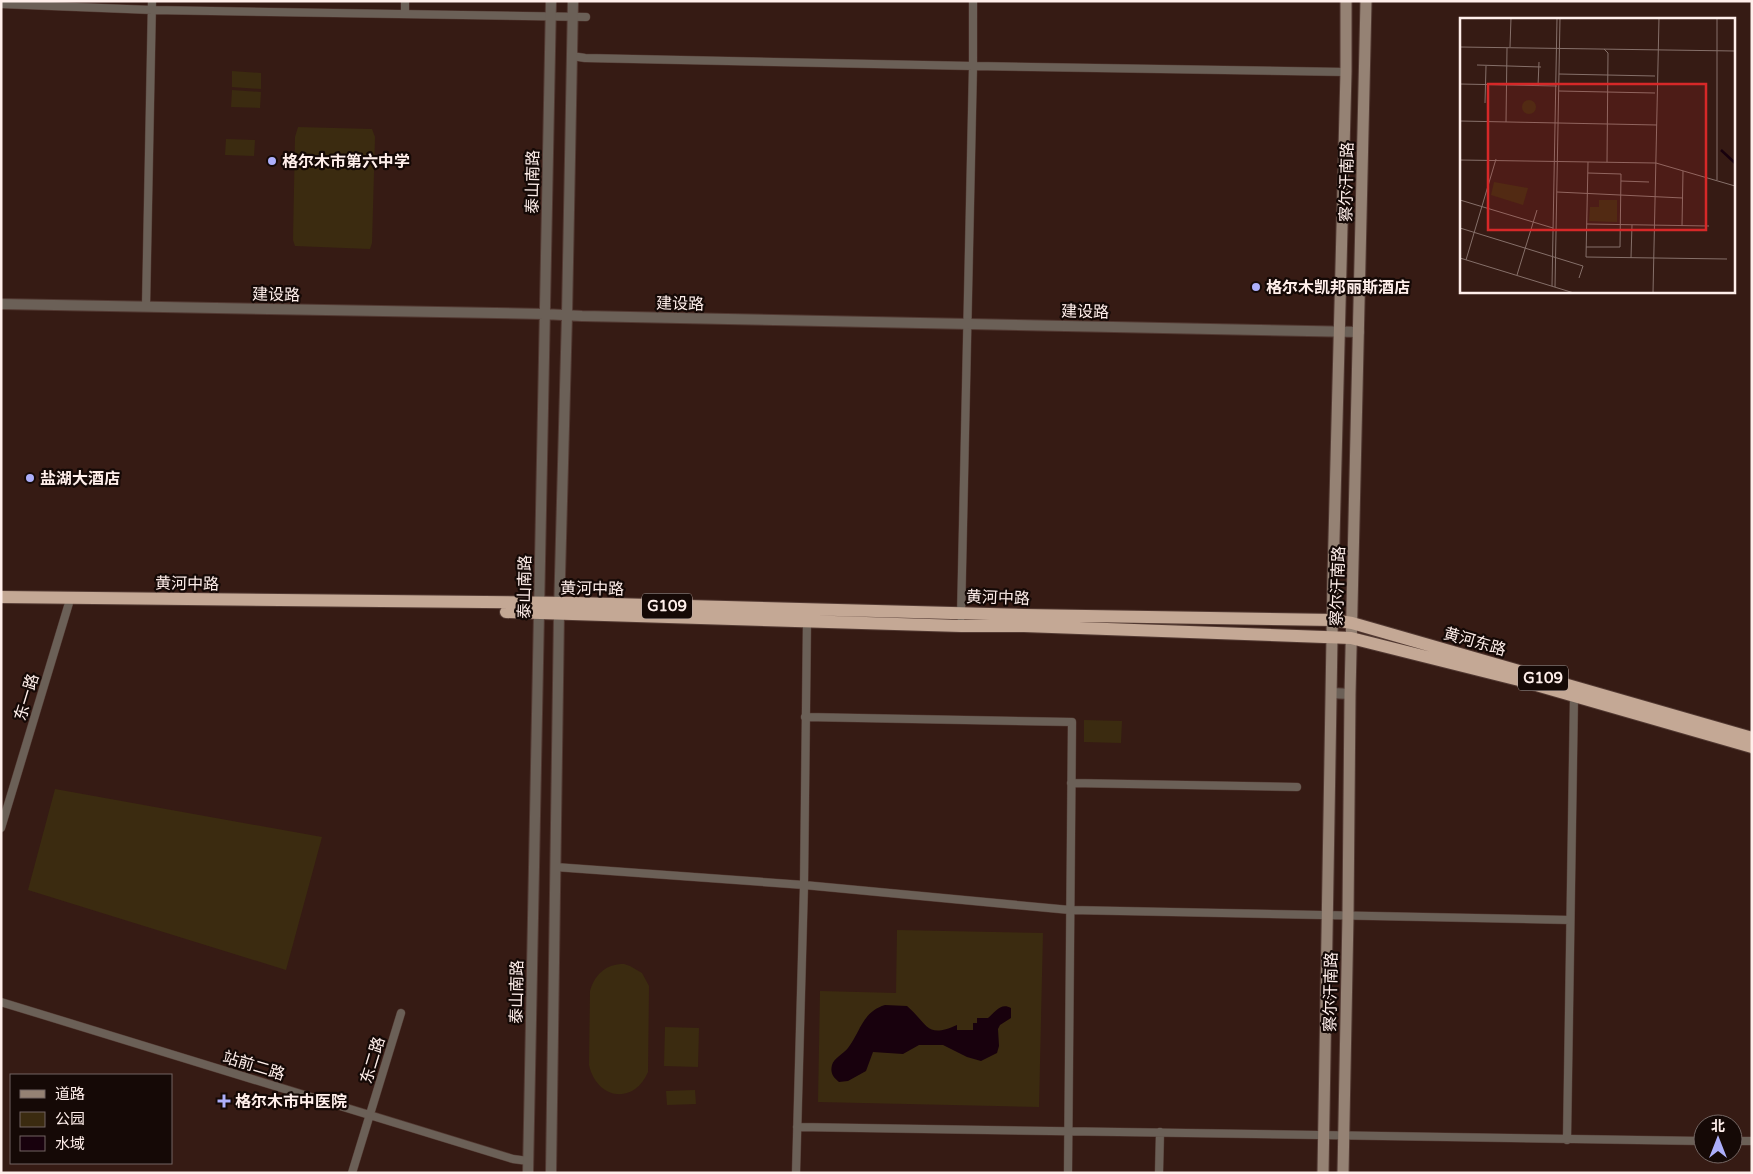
<svg xmlns="http://www.w3.org/2000/svg" width="1753" height="1174" viewBox="0 0 1753 1174" font-family="'Varela Round','Noto Sans SC',sans-serif">
<rect width="100%" height="100%" fill="#361b14"/>
<path fill="#3b2b10" d="M232,71l29,2v16l-29,-2z
M232,90l29,2 -1,16 -29,-1z
M298,127l74,2 3,8 -3,106 -2,6 -75,-3 -2,-6 2,-103z
M226,139l29,1 -1,16 -29,-1z
M1084,720l38,1 -1,22 -37,-1z
M55,789l267,48 -36,133 -258,-80z
M897,930l146,3 -4,174 -221,-5 2,-111 76,2z
M624,964l6,2 12,7 7,13 -1,86c-14,33 -51,28 -59,-7l1,-74c5,-17 16,-27 34,-27z
M665,1027l34,1 -1,39 -34,-1z
M695,1090l1,14 -29,1 -1,-14z"/>
<path fill="#18010d" d="M885,1005l22,1c21,18 19,33 50,19v5h16v-7h4v-5h11c7,-6 13,-16 23,-10v10l-11,7 -2,4 1,17 -2,7 -16,8 -14,-4 -24,-12h-24l-16,9 -30,-2 -7,19 -18,10 -9,1c-6,-5 -9,-9 -7,-17 2,-7 11,-11 16,-17 13,-17 14,-36 37,-43z"/>
<g fill="none" stroke-linecap="round" stroke-linejoin="round">
<defs>
<path id="minor" d="M1,4l151,6 434,7
M405,13v-12
M572,56l13,2 388,8 373,6
M146,307l6,-306
M961,617l12,-551v-65
M805,717l267,5 -4,451
M1071,783l226,4
M1,828l68,-225
M555,867l249,18 266,25 500,10
M1,1002l512,157 15,2
M797,1127l906,14
M1567,1140l7,-444
M1733,1141h19
M352,1173l49,-160
M796,1173l8,-288 3,-265
M1159,1173l1,-41"/>
<path id="tertiary" d="M1,304l543,10 38,2 777,16
M1332,693l18,1
M528,1173l23,-1172
M551,1173l8,-560 8,-298 6,-314"/>
<path id="secondary" d="M1323,1173l10,-595 13,-506v-71
M1343,1173l5,-258 2,-221 16,-693"/>
<path id="trunk" d="M1,597l573,6 450,12 309,5 19,3 400,115
M506,612l455,14h63l327,12 168,42 233,67"/>
</defs>
<use href="#minor" stroke="#523932" stroke-width="9"/>
<use href="#tertiary" stroke="#523932" stroke-width="12"/>
<use href="#secondary" stroke="#523932" stroke-width="13"/>
<use href="#trunk" stroke="#523932" stroke-width="14"/>
<use href="#minor" stroke="#6b6057" stroke-width="8"/>
<use href="#tertiary" stroke="#6b6057" stroke-width="10"/>
<use href="#secondary" stroke="#958274" stroke-width="11"/>
<use href="#trunk" stroke="#c4a895" stroke-width="12"/>
</g>
<g fill="#adaffb" stroke="#150906" stroke-width="2">
<circle cx="272" cy="161" r="5"/>
<circle cx="1256" cy="287" r="5"/>
<circle cx="30" cy="478" r="5"/>
<path d="M221.5 1093.5h5v5h5v5h-5v5h-5v-5h-5v-5h5z"/>
</g>
<g text-anchor="middle" stroke-width="4.5" stroke-linejoin="round" paint-order="stroke">
<g fill="#150906" stroke="#b9aaa6" stroke-width="1">
<rect x="642" y="593.5" width="50" height="25" rx="4"/>
<rect x="1518" y="665.5" width="50" height="25" rx="4"/>
</g>
<g font-size="15" font-weight="bold" fill="#ffefeb">
<text x="667" y="611">G109</text>
<text x="1543" y="683">G109</text>
</g>
<g font-size="16" font-weight="bold" fill="#ffefeb" stroke="#150906" text-anchor="start">
<text x="282" y="167">格尔木市第六中学</text>
<text x="1266" y="293">格尔木凯邦丽斯酒店</text>
<text x="40" y="484">盐湖大酒店</text>
<text x="235" y="1107">格尔木市中医院</text>
</g>
<g font-size="16" fill="#ffefeb" stroke="#150906">
<text transform="translate(532 182) rotate(-89)" y="6">泰山南路</text>
<text transform="translate(1346 182) rotate(-89)" y="6">察尔汗南路</text>
<text transform="translate(276 294) rotate(1)" y="6">建设路</text>
<text transform="translate(680 303) rotate(1)" y="6">建设路</text>
<text transform="translate(1085 311) rotate(1)" y="6">建设路</text>
<text transform="translate(187 583) rotate(1)" y="6">黄河中路</text>
<text transform="translate(1337 586) rotate(-88)" y="6">察尔汗南路</text>
<text transform="translate(524 587) rotate(-89)" y="6">泰山南路</text>
<text transform="translate(592 588) rotate(1)" y="6">黄河中路</text>
<text transform="translate(998 597) rotate(2)" y="6">黄河中路</text>
<text transform="translate(1475 641) rotate(16)" y="6">黄河东路</text>
<text transform="translate(26 697) rotate(-73)" y="6">东一路</text>
<text transform="translate(516 992) rotate(-89)" y="6">泰山南路</text>
<text transform="translate(1330 992) rotate(-89)" y="6">察尔汗南路</text>
<text transform="translate(372 1060) rotate(-73)" y="6">东二路</text>
<text transform="translate(254 1065) rotate(17)" y="6">站前二路</text>
</g>
</g>
<g transform="translate(1460 18)">
<rect width="275" height="275" fill="#361b14"/>
<path d="M62 89a7 7 0 1 1 14 0a7 7 0 1 1-14 0ZM34,164l34,6 -5,17 -32,-10zM139,182h18v22l-28,-1 1,-14h9z" fill="#3b2b10"/>
<path fill="none" stroke="#18010d" stroke-width="2.5" d="M261,132l14,13"/>
<path fill="none" stroke="#86706a" stroke-width="1" d="M0,29l275,4M50,29l1,-29M144,31l4,4 -1,109M17,47l64,2M99,56l96,2M0,66l97,2M78,68l1,-24M99,73l96,2M25,85l1,-37M0,103l197,4M46,104l1,-74M0,142l196,3 79,23M128,144l-2,95 141,2M257,162v-162M161,163l28,1M97,174l126,6M0,182l93,28M127,206l122,2M222,208l1,-55M0,210l123,38 -4,12M126,229h34l1,-73 -33,-1M0,240l114,35M171,240l1,-33M6,242l30,-101M57,257l20,-65M92,268l5,-268M95,269l5,-269M193,275l6,-275"/>
<path fill="#d62828" fill-opacity="0.15" stroke="#d62828" stroke-width="2.5" d="M28,66h218v146h-218z"/>
<rect width="275" height="275" fill="none" stroke="#ffefeb" stroke-width="2.5"/>
</g>
<rect width="1753" height="1174" fill="none" stroke="#ffefeb" stroke-width="5"/>
<rect x="10" y="1074" width="162" height="90" fill="#150906" stroke="#736562"/>
<rect x="20" y="1090" width="25" height="8" fill="#958274" stroke="#736562"/>
<text x="55" y="1099" font-size="15" fill="#ffefeb">道路</text>
<rect x="20" y="1112" width="25" height="15" fill="#3b2b10" stroke="#736562"/>
<text x="55" y="1124" font-size="15" fill="#ffefeb">公园</text>
<rect x="20" y="1136" width="25" height="15" fill="#18010d" stroke="#736562"/>
<text x="55" y="1149" font-size="15" fill="#ffefeb">水域</text>
<g transform="translate(1718 1139)"><circle r="24" fill="#150906" stroke="#736562"/>
<path d="M0-4L9 19L0 12L-9 19Z" fill="#adaffb"/>
<text y="-8" font-size="14" font-weight="bold" text-anchor="middle" fill="#ffefeb">北</text>
</g>
</svg>
